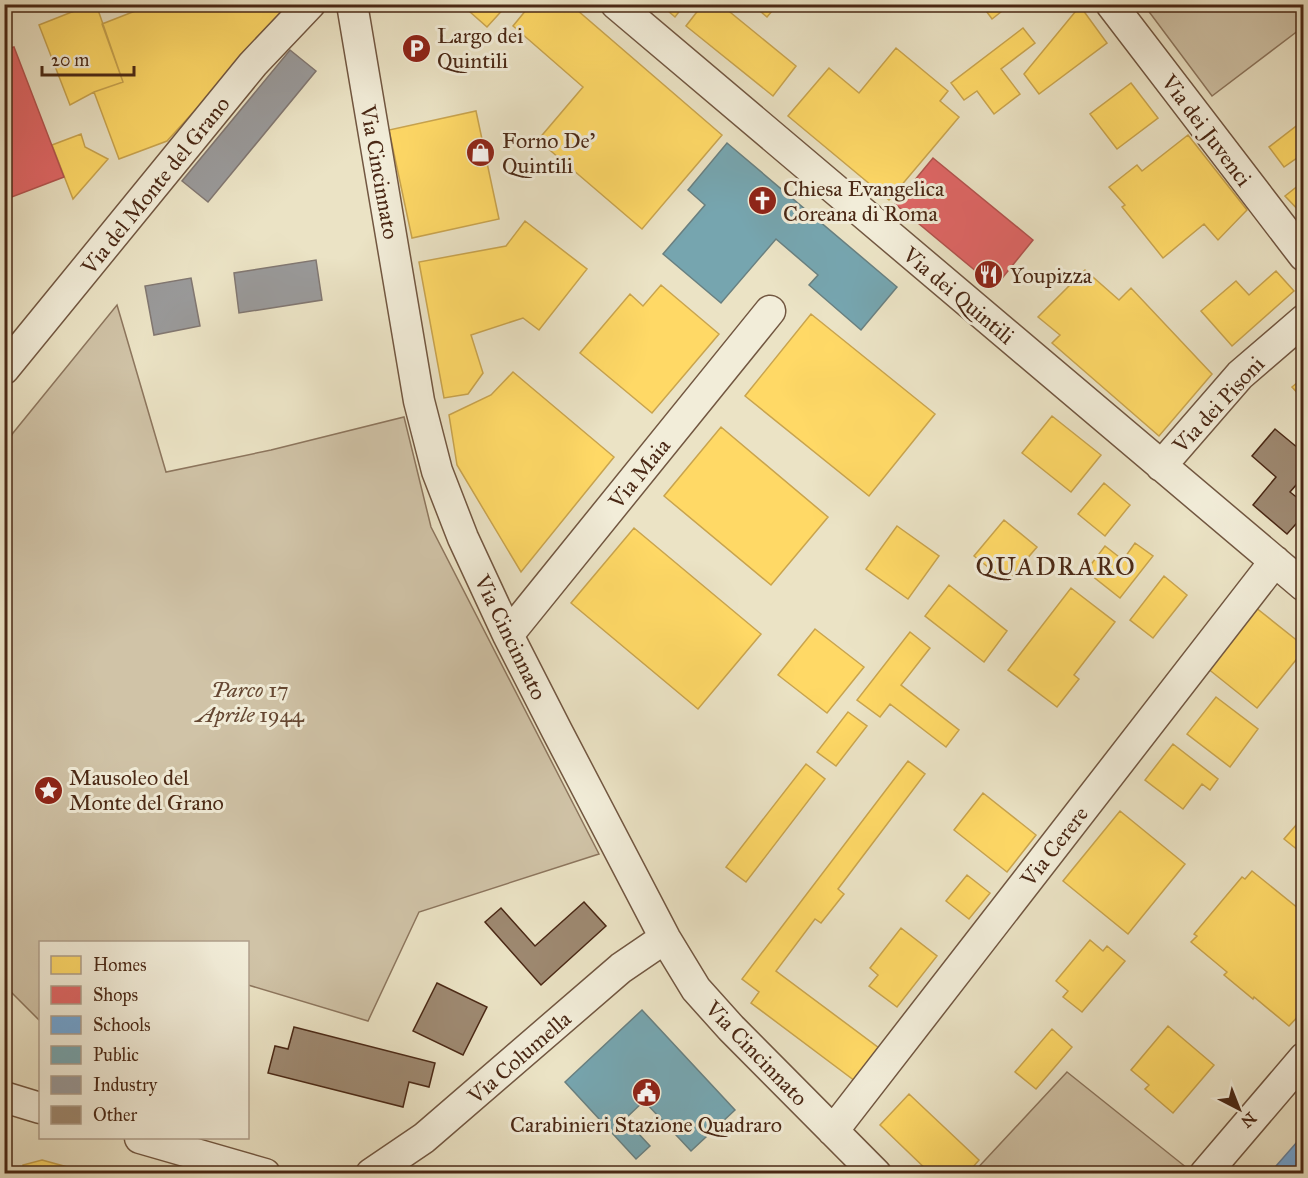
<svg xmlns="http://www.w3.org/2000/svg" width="1308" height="1178" viewBox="0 0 1308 1178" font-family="'IM FELL Great Primer',serif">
<rect width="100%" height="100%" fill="#ebe3c5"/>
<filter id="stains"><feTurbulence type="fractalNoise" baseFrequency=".00333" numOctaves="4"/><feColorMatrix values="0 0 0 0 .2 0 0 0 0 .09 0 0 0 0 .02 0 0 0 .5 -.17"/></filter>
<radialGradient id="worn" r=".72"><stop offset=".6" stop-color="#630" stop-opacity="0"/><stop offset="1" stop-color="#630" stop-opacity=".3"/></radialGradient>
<path fill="#d0c3a7" stroke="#8d765e" stroke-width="1.5" d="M1144,5h148l11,15v7l-91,69z
M117,305l49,167 105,-22 133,-33 27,110 168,327 -180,58 -51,109 -120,-36v-43h-208v79l-35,-35v-539l8,-14z
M1067,1072l120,96 -5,6 -209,-1z"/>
<path fill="#ffd966" stroke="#c9a44e" stroke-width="1.5" d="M92,4h4l27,78 -29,10 -24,13 -31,-80z
M153,4h139l-125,137 -48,18 -25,-67 29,-10 -21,-58z
M461,4h47l-21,23z
M531,4h39l152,131 -80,94 -104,-89 45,-53 -70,-61z
M660,4h25l-10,13z
M703,4h17l76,62 -23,30 -87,-70z
M752,4h26l-11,13z
M981,4h30l-19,15z
M1080,6l27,37 -68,51 -15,-20z
M1023,28l12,15 -34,26 19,25 -26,20 -17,-23 -13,9 -13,-17z
M896,48l52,43 -8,10 19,16 -70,83 -101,-84 41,-48 30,25z
M1131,83l27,35 -41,31 -27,-35z
M476,111l23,108 -87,19 -23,-108z
M1304,120v33l-20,14 -15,-20z
M81,134l4,13 23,12 -35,40 -21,-54z
M1188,135l59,75 -29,30 -14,-16 -41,34 -41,-51 3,-2 -16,-18 28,-22 5,6z
M1304,181v35l-19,-20z
M525,221l62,48 -48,61 -16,-12 -52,17 12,38 -15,21 -24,4 -25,-136 87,-16z
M1085,270l34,30 12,-12 81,86 -53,62 -107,-93 8,-8 -22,-18z
M1276,271l18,20 -62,55 -31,-35 35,-30 13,14z
M661,285l58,49 -67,79 -72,-60 50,-59 13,12z
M811,314l124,100 -66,82 -124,-100z
M513,372l101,85 -93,115 -64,-107 -8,-50 42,-20z
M1304,377v23l-12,-13z
M1052,416l49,39 -30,37 -49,-39z
M721,427l107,90 -57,68 -107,-89z
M1104,483l26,22 -25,31 -27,-22z
M1004,520l33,27 -30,35 -33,-26z
M897,526l42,30 -31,43 -42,-30z
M634,528l127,106 -63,75 -127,-106z
M1135,543l18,13 -33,42 -34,-27 19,-25 18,14z
M1164,576l23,19 -34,43 -23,-18z
M949,585l58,46 -23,31 -59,-46z
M1071,588l44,34 -41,53 5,4 -22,28 -49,-37z
M1255,607l49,39v4l-47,58 -50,-40z
M815,629l49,38 -37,46 -49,-38z
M910,632l20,16 -29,37 58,45 -13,17 -56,-43 -10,13 -23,-17z
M1216,697l42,32 -28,38 -43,-33z
M848,712l19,14 -31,40 -19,-14z
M1173,744l45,35 -8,11 -8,-6 -19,25 -38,-29z
M908,761l17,13 -87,115 6,5 -23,29 -6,-4 -39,52 107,80 -24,33 -108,-81 8,-11 -17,-13z
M806,764l19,15 -79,103 -20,-15z
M983,793l53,42 -29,37 -53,-42z
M1120,811l65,53 -57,70 -65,-53z
M1304,816v39l-20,-16z
M1252,871l52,42v97l-15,16 -35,-29 -1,2 -29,-24 3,-3 -36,-30 6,-6 -3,-2 48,-57 3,2z
M967,875l23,18 -21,26 -23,-18z
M901,928l36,28 -40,51 -28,-21 9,-11 -8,-7z
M1090,940l13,11 4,-5 18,15 -43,51 -19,-15 5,-6 -12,-10z
M1168,1026l46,39 -41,48 -28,-24 4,-4 -18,-15z
M1052,1029l20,18 -36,42 -21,-17z
M909,1094l70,66 -12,14h-36l-51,-49z
M42,1160l51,14h-68l-2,-9z"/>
<path fill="#e06666" stroke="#b3534e" stroke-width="1.5" d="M14,47l50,130 -60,23v-150z
M933,158l100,82 -38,47 -100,-83z"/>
<path fill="#6fa8dc" stroke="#6482a0" stroke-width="1.5" d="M1304,1134v40h-35z"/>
<path fill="#76a5af" stroke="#698081" stroke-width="1.5" d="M727,143l170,144 -36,43 -52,-45 9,-10 -42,-36 -55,64 -58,-49 42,-49 -17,-15z
M642,1010l93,100 -44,41 -47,-50 -19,18 25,27 -14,13 -71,-77z"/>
<path fill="#999" stroke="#817771" stroke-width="1.5" d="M290,50l26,21 -108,131 -26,-21z
M316,260l6,40 -83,13 -5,-40z
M191,278l9,48 -46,9 -9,-49z"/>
<path fill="#9e8971" stroke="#4a2815" stroke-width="1.5" d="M1275,429l29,24v23l-14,16 14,11v12l-17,19 -34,-29 23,-28 -24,-21z
M584,902l22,24 -65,59 -56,-63 16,-14 34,38z
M437,983l50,24 -24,48 -50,-24z
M294,1027l141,36 -6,24 -20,-5 -6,25 -135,-34 7,-27 13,3z"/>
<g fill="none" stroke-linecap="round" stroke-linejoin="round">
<defs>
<path id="minor" d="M352,4l67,397 18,70 26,67 45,97 49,96 108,207 31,51 35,39 145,146
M616,4l688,582
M1111,4l193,252
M4,369l249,-305 57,-60
M1161,466l79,-91 64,-55
M508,635l262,-324
M4,1097l36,11
M833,1131l442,-570
M140,1138l125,36
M371,1174l53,-36 197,-170 44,-30
M1205,1174l99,-116"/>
</defs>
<use href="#minor" stroke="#725741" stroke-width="33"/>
<use href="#minor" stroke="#f2edd9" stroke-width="30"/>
</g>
<defs>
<symbol id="parking-disc" viewBox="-11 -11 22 22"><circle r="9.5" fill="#8f2418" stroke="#f2edd9"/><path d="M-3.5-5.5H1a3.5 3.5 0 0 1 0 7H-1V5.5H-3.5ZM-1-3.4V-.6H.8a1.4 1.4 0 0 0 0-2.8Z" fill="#fff"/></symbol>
<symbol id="shop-disc" viewBox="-11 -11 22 22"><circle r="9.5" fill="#8f2418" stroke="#f2edd9"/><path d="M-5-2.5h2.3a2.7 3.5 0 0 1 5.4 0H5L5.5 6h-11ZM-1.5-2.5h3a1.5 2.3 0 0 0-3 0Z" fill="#fff"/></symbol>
<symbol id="church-disc" viewBox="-11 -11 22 22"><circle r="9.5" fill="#8f2418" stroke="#f2edd9"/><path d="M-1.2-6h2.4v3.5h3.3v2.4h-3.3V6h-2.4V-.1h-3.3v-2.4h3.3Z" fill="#fff"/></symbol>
<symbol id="restaurant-disc" viewBox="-11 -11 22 22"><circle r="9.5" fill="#8f2418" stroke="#f2edd9"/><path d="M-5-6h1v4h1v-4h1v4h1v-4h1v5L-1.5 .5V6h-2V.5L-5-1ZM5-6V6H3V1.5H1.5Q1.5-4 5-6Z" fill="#fff"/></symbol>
<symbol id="sight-disc" viewBox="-11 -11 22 22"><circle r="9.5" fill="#8f2418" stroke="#f2edd9"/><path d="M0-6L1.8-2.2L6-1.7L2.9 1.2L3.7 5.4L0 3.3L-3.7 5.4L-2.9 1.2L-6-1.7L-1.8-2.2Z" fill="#fff"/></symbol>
<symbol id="civic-disc" viewBox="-11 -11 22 22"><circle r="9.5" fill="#8f2418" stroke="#f2edd9"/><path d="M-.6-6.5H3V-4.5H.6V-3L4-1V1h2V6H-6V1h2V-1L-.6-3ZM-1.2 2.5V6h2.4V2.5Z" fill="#fff"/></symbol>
</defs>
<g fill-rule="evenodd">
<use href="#parking-disc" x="400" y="32" width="33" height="33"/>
<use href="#shop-disc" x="464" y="136" width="33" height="33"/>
<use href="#church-disc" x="746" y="184" width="33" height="33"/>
<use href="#restaurant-disc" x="972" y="258" width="33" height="33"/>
<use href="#sight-disc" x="32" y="774" width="33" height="33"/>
<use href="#civic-disc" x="630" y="1076" width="33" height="33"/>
</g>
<g text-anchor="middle" stroke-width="6" stroke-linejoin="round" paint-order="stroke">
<g font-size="22" fill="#4a2815" stroke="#f2edd9" text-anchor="start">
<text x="437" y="43">Largo dei<tspan x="437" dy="25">Quintili</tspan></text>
<text x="502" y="148">Forno De'<tspan x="502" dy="25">Quintili</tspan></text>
<text x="783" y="196">Chiesa Evangelica<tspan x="783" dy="25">Coreana di Roma</tspan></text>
<text x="1010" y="283">Youpizza</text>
<text x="69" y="785">Mausoleo del<tspan x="69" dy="25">Monte del Grano</tspan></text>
<text x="646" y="1132" text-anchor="middle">Carabinieri Stazione Quadraro</text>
</g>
<g font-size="22" fill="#4a2815" stroke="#f2edd9">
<text transform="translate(1207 130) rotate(53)" y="8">Via dei Juvenci</text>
<text transform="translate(380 172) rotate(80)" y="8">Via Cincinnato</text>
<text transform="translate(155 185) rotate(-51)" y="8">Via del Monte del Grano</text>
<text transform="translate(959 295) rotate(40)" y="8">Via dei Quintili</text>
<text transform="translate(1218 404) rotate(-47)" y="8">Via dei Pisoni</text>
<text transform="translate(639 473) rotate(-51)" y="8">Via Maia</text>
<text transform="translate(511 637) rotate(64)" y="8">Via Cincinnato</text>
<text transform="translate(1054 846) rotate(-52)" y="8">Via Cerere</text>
<text transform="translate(757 1053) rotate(46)" y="8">Via Cincinnato</text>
<text transform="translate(519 1057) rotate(-41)" y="8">Via Columella</text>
</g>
<g font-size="22" font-style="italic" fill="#654732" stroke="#f2edd9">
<text x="250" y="697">Parco 17<tspan x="250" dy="25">Aprile 1944</tspan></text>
</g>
<g font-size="26" letter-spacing="1.5" fill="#4a2815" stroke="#f2edd9">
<text x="1056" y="575">QUADRARO</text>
</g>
</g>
<rect width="1308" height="1178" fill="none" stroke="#ebe3c5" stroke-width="24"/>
<rect x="6" y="6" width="1296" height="1166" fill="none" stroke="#4a2815" stroke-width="3"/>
<rect x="12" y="12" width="1284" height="1154" fill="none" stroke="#4a2815" stroke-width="1.5"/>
<rect x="39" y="941" width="210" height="198" fill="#f2edd9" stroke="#af9e8b" stroke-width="1.5"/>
<rect x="51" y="956" width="30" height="18" fill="#ffd966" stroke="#af9e8b" stroke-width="1.5"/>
<text x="93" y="971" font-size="18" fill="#4a2815">Homes</text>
<rect x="51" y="986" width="30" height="18" fill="#e06666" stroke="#af9e8b" stroke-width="1.5"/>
<text x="93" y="1001" font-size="18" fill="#4a2815">Shops</text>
<rect x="51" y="1016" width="30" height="18" fill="#6fa8dc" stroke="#af9e8b" stroke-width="1.5"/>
<text x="93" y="1031" font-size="18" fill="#4a2815">Schools</text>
<rect x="51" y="1046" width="30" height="18" fill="#76a5af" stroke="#af9e8b" stroke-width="1.5"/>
<text x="93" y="1061" font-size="18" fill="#4a2815">Public</text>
<rect x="51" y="1076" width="30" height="18" fill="#999999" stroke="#af9e8b" stroke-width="1.5"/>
<text x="93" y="1091" font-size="18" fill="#4a2815">Industry</text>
<rect x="51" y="1106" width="30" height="18" fill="#9e8971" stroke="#af9e8b" stroke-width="1.5"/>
<text x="93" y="1121" font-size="18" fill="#4a2815">Other</text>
<g transform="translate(1239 1109) rotate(138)" stroke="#f2edd9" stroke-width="4.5" paint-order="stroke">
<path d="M0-4.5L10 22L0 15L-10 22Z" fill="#4a2815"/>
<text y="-9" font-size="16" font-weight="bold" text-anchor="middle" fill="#4a2815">N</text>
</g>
<path d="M42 66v9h92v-9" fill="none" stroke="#4a2815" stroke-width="3"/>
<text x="51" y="66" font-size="18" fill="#4a2815" stroke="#f2edd9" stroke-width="4.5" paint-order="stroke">20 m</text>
<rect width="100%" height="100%" filter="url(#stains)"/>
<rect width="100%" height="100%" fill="url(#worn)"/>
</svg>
